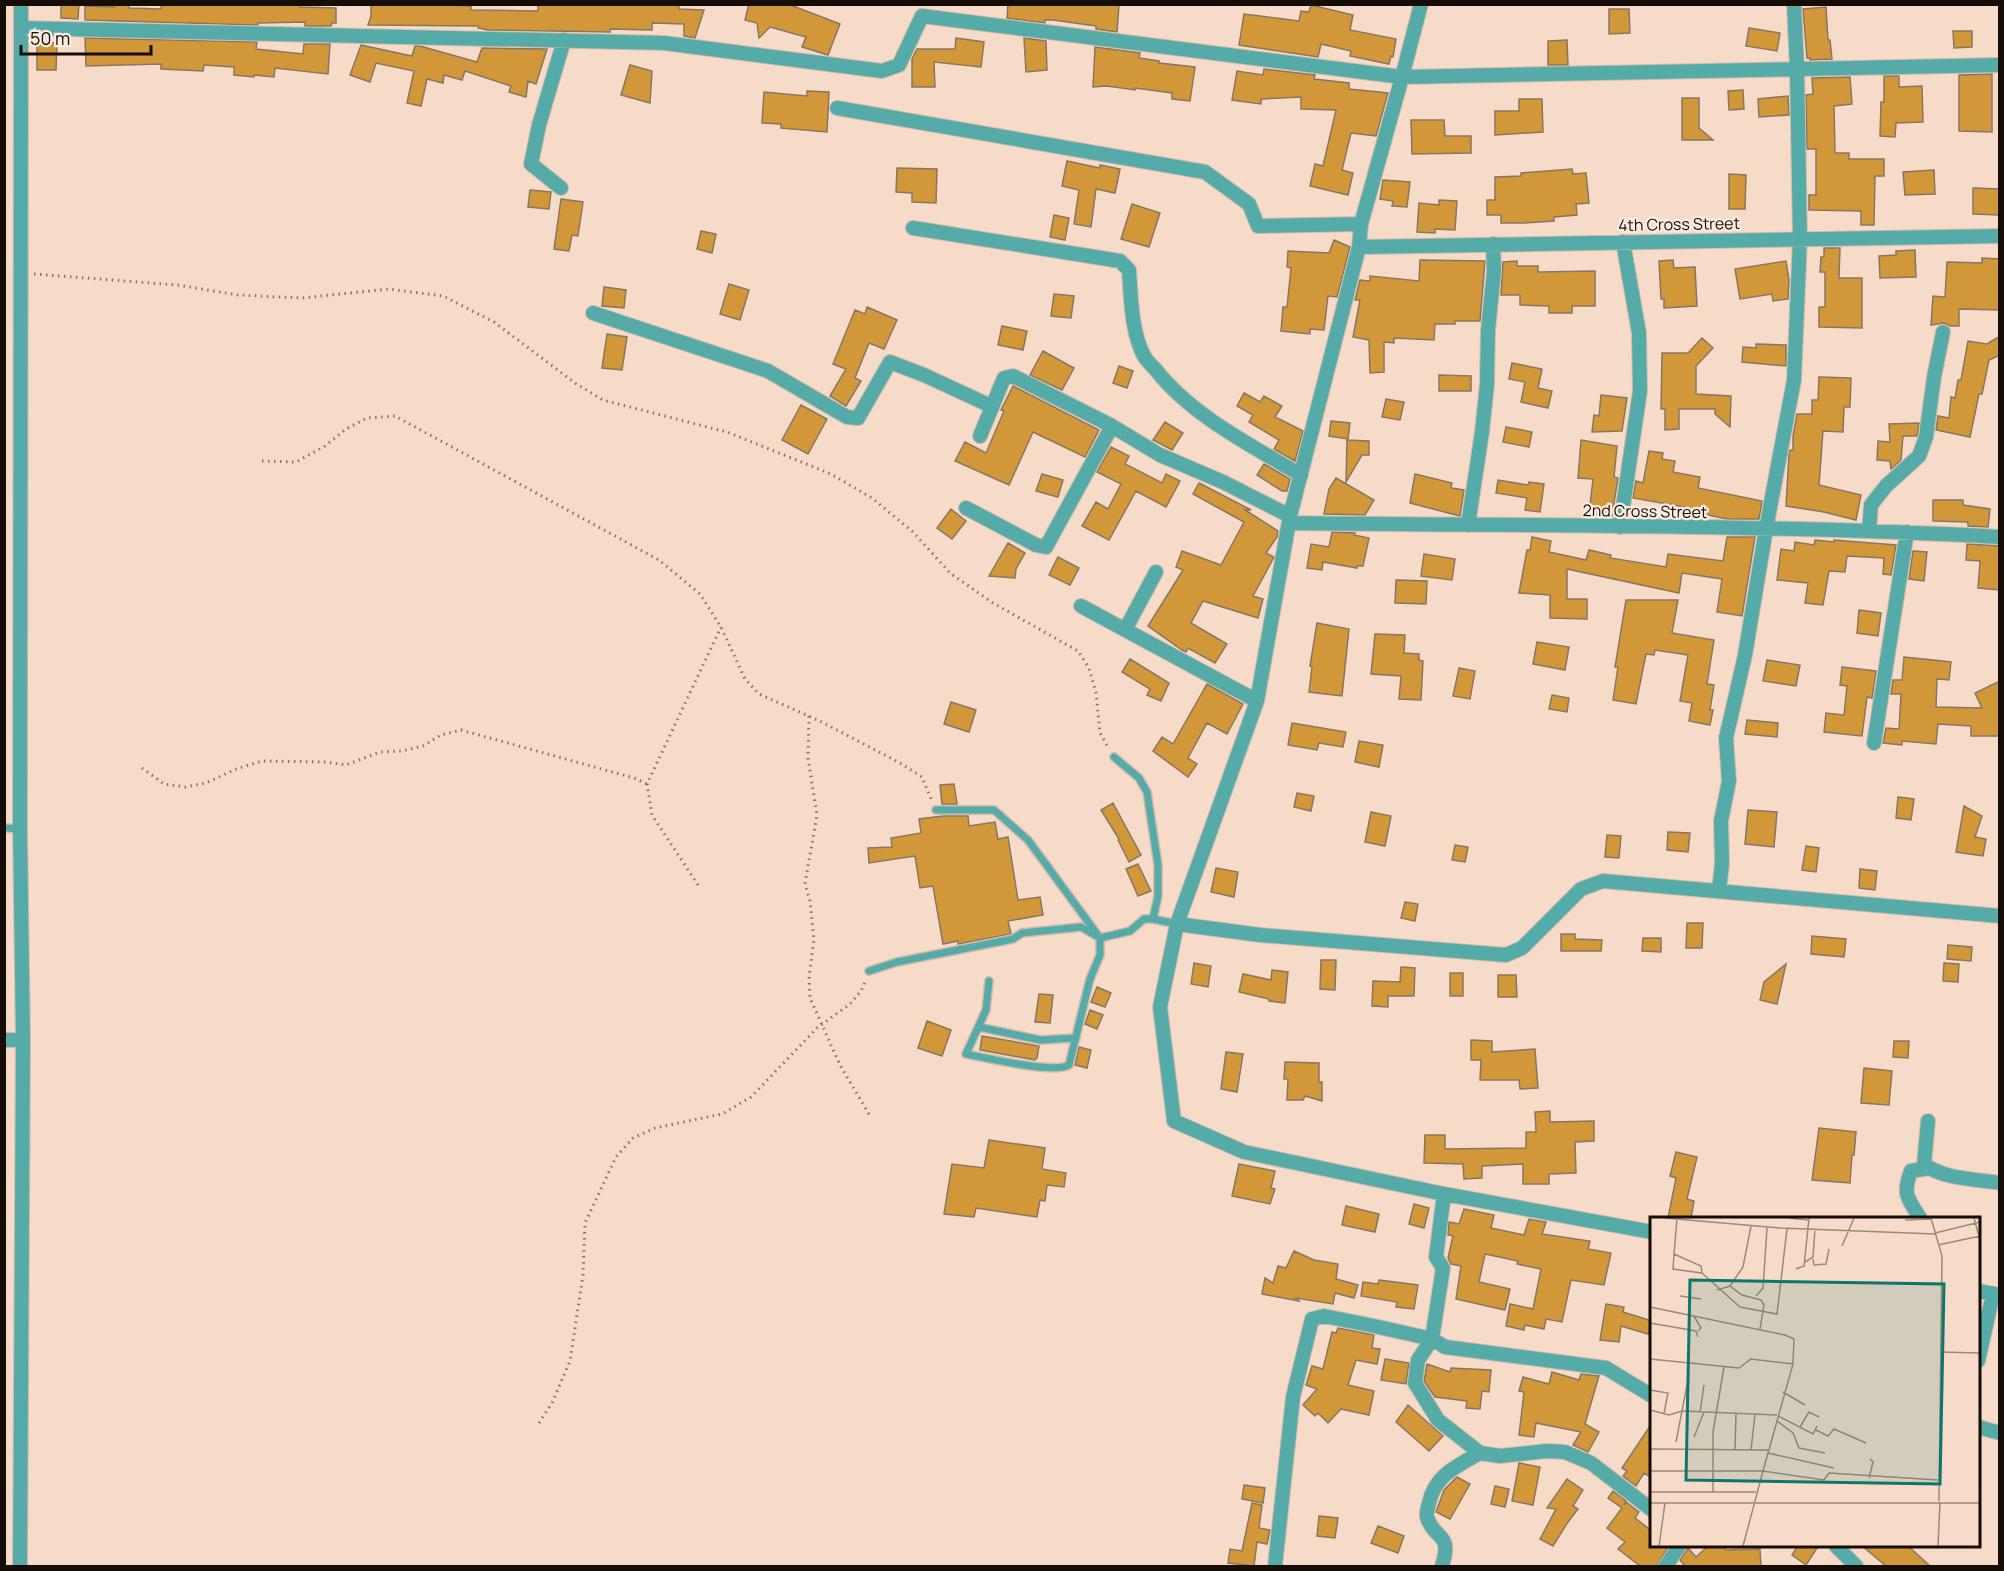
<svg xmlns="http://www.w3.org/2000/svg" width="2004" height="1571" viewBox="0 0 2004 1571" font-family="Manrope,sans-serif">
<rect width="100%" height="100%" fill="#f7dbc9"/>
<path fill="#d29739" stroke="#887760" stroke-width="1.5" d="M61,4h18l-1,15 -17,-1z
M114,4h15v4l32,1v-5h139v3l36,1v15h-4l-1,3h-26v-4l-47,1v2l-173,-5v-14l29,1z
M371,4l76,1 24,1v4l67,1v-7h141v5l25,1 -9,28 -11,-2v-12l-32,-1v7l-42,-1v3l-122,-2 -10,-2v-2l-110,-1 3,-9z
M749,4h39l52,20 -12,31 -26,-8 4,-10 -36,-10 -11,11 -2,-15 -12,-3z
M1008,4l111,1 -2,27 -21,-3v-3l-43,-6h-8v3l-38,-5z
M1311,5l42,10 -3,15 46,9 -3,18 -2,-1 -2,8 -39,-8 1,-5 -30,-7 -3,13 -79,-12 5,-31 55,7 2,-10 8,1z
M1826,7l2,33h2l2,19 -22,1v-2h-3l-4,-49z
M1609,9h20l1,24 -21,1z
M1749,28l31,5 -3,18 -31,-5z
M1953,31h19v16l-18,1z
M85,38l172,4 -1,7 47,5 1,-10h26l-2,30 -53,-6 -1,9 -20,-2v2l-20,-2v-8l-30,-2 -1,6 -42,-2v-5l-75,2z
M956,38l28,4 -3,25 -47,-5 1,25h-23v-28l5,-10h38z
M1024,38l22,3 1,29 -21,2z
M1567,40l1,25h-20v-24z
M37,42l20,1 -1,27h-19z
M361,45l51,11 3,-10h5l57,16 5,-14 65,1 -11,35 -8,-3 -2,16 -17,-5 2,-6 -46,-15 -3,9 -18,-5 -1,8 -16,-4 -6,27 -14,-3 7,-32 -38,-8 -6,19 -20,-7z
M1095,47l45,6 -1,5 20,3v2l36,4 -5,34 -18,-2v-6l-37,-5v2l-28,-4 -14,1z
M630,65l22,6 -2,32 -29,-8z
M1264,69l51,6 -1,4 35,4v6l39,4 -12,43 -25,-3 -9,37 11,3 -5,22 -38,-9 5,-22 8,2 13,-56 -35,-1v-12l-40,2v5l-29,-4 5,-29 26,4z
M1992,74v58l-33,-1v-56z
M1884,76h15v11l23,-1 1,36 -27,1 -1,14 -15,-1 1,-34h3z
M1850,77l2,27 -18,2 1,47h14v6h35v17h-9l-1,49h-13v-14l-52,-1v-15h7v-46h-9l-1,-54 7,-1 -1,-16z
M1743,90l1,19 -15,1 -1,-19z
M807,91l22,1 -2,40 -46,-4v-4l-19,-1 2,-31 43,4z
M1788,96l1,19 -30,2 -1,-18z
M1682,98h17v30l14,12h-31z
M1519,99h23l1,33 -48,3v-24h24z
M1411,120h33l1,16h26v17l-59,1z
M1067,161l33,7v-3l20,4 -5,24 -19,-4 -5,38 -17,-3 5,-34 -17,-4z
M897,168l40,1 -1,34 -24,-1v-9l-16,-1z
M1572,169l1,5 13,-1 3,30 -13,1 1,11 -23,2v4l-30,2h-23v-8h-14v-15h8v-23l26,-1v-3z
M1934,170l1,24 -30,1 -2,-23z
M1729,174l17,1 -1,34h-16z
M1383,180l27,2 -3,25 -15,-1 1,-5 -13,-2z
M1973,188l26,1v26l-26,-1z
M530,190l21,2 -2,17 -21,-2z
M561,199l22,3 -5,34 -6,-1 -3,16 -15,-2z
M1439,200l18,1 -2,29 -20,-1v4l-18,-1 2,-29 20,2z
M1132,204l28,9 -11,34 -28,-8z
M1054,215l15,3 -4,22 -15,-3z
M701,231l15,3 -4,19 -15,-4z
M1334,240l16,7 -13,50 -9,-1 -4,34 -14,-1v5l-29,-3 2,-24h4l4,-39 -4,-1 1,-16 41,2z
M1824,248h16l-1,30h23v50l-43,-1v-20h6v-35h-5l1,-15h3z
M1915,250l1,27 -36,1 -1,-22 17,-1v-4z
M1982,258l18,1v51l-41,-1v17h-9l-6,-3 -13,2 2,-29 12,1 2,-35 35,1z
M1420,260l65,1 -5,60h-25v3h-20l-1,16 -40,-2v5l-10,-1v30l-14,1 -1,-33 -16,-3 7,-37h-5l5,-20 10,1v-5l49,5z
M1673,260l1,8 21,-1 2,39 -33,2v-9h-3l-2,-38z
M1517,261v5h21v6l57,-1v35h-23v7h-23v-7l-29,-1v-10h-19l2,-33z
M1786,261l3,19 -1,19 -15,2 -1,-7 -32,5 -5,-30z
M729,284l20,6 -9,30 -20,-6z
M604,287l22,3 -2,18 -22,-2z
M1054,294l20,2 -3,22 -20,-2z
M867,307l30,13 -13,29 -15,-6 -14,35 6,3 -15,25 -16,-10 16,-27 -13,-5 22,-54 10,4z
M1002,326l25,5 -4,19 -25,-5z
M607,334l20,3 -5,33 -20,-2z
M2000,336v19l-11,5 -7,34h-3l-9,43 -34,-7 2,-14 11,2 2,-21 4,1 3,-18h3l7,-39 19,3z
M1702,338l11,10 -17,18v28l35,2 -1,31 -15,-13v-5h-36v20l-14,1v-21h-4l1,-56h26z
M1756,344l30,1v21l-44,-4 1,-15 13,1z
M1043,351l31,17 -12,22 -32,-15z
M1512,363l30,6 -4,19 14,3 -4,17 -27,-6 4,-20 -16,-3z
M1119,366l14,5 -6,17 -14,-5z
M1439,375l32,1v15h-32z
M1819,377l32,1 -1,29h-6l-1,25 -20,-1 -4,54 42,10 -5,25 -32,-8 -38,-6 3,-52 1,-4h3v-14l4,-22h15v-14h6z
M1013,386l86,44 -14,27 -52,-25 -24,53 -54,-24 10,-19 21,11 18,-42 -3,-1z
M1244,393l16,9 4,-6 18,10 -7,11 28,14 -8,30 -21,-12 5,-9 -30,-18 4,-7 -16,-9z
M1601,395l26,3 -5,33 -30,1 2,-17 5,1z
M1386,399l18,3 -4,18 -18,-3z
M801,405l26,14 -19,35 -26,-14z
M1331,421l19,2 -2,16 -19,-3z
M1165,422l18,11 -11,17 -19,-10z
M1919,423l-2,13h-14l-2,24 -10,9 -1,-8 -13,-1 1,-19 12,1 -1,-18z
M1506,427l26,5 -3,15 -26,-5z
M1347,440l22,1v14h-7l-16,27z
M1581,440l36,6 -3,31 4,1 -6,38 -23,-2 4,-35 -15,-1z
M1111,447l18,9 -4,8 37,19 4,-9 14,7 -14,26 -30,-16 -27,49 -27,-14 14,-24 12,7 13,-25 -24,-12z
M1649,451l14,2 -1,6 13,2 -2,11 27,5 -2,11 64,13 -3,18h-32l-43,-9v-3l-51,-9 3,-17 7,2z
M1264,464l26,15 -3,12h-5l-25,-16z
M1042,474l21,6 -5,17 -22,-6z
M1415,474l37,9 -1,5 13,2 -4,26 -50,-13z
M1336,478l38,22 -9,15 -41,-1 5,-25z
M1498,480l30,5 1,-3 15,2 -4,28 -15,-2 2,-12 -31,-5z
M1199,483l52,27h-6l33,21 -1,6 -11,16 8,4 -1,2 -20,37 10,3 -5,19 -55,-17 -12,22 36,21 -12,19 -27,-15 -2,4 -4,-2 -34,-24 35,-56 -7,-3 6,-16 39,14 23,-43 -51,-28z
M1933,500h30v5l27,4 -2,18 -20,-1v-4l-35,-1z
M951,509l15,12 -14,18 -15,-11z
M1332,532l23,1 -1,2 15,3 -6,28h-6v2l-34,-6 -1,8 -15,-2 4,-24 18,3z
M1532,537l19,4 -2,11 37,8 3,-10 22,5 -1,3 56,9 2,-13 55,7 4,-24h28l-13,79 -25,-4 5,-33 -40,-6 -3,20 -112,-24v30h20v20l-37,-1v-23l-31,-2 8,-43h3z
M1815,540l19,2v-2l62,5 -5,30 -8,-1 1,-16 -37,-2 -2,16 -16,-1 -6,34 -18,-2 3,-20 -31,-3 4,-31 13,2 1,-9 19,3z
M1008,543l17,10 -9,16 -1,9 -26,-2z
M1967,544l33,2v44l-22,-2 2,-27 -14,-1z
M1913,551l14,1 -3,29 -15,-2z
M1424,554l31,5 -3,21 -31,-4z
M1058,557l21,11 -9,17 -21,-10z
M1396,580l31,1 -1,23 -31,-1z
M1626,600h52l-6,33 42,7 -7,44 7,1 -4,25h3l-3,15 -21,-4 3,-18 -12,-2 8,-46 -33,-5 -1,5 -8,-1 -10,50 -23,-4 5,-33h-3z
M1859,610l22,3 -3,23 -21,-3z
M1317,623l32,6 -7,67 -33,-4 3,-25 -2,-1z
M1375,634l30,1 -1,18 15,1v6l4,1 -2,39 -22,-1 2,-23 -30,-2z
M1537,642l32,5 -4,23 -32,-6z
M1904,657l47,5 -2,18 -12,-1 -1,28 46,1 -7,-15 25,-12v55h-29v-10l-33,-2 -2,20 -34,-3v4l-19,-2 3,-15 13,1 2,-35h-10l2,-14h9z
M1130,659l39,24 -8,18 -14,-6 3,-6 -28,-17z
M1767,660l33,5 -4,21 -33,-5z
M1842,667l34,4 -4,27 -5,-1 -5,39 -38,-4 2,-19 18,2 3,-29 -7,-1z
M1459,668l16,3 -5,28 -17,-3z
M1207,684l36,20 -16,30 -20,-11 -19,35 9,6 -9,13 -35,-26 9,-14 11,7z
M1552,695l17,3 -2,14 -18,-3z
M951,702l25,8 -7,22 -25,-8z
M1747,720l31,3 -1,14 -32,-3z
M1292,723l54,9 -3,15 -24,-4 -2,7 -29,-5z
M1359,741l24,4 -4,22 -24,-5z
M954,784l3,20h-15l-2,-19z
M1297,793l17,3 -3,15 -17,-4z
M1898,797l16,2 -3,21 -15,-2z
M1113,803l28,52 -12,7 -11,-22 1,-1 -18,-29z
M1964,806l18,10 -7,21 11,2 -3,17 -27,-4z
M1748,810l29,2 -3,35 -29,-3z
M1371,812l20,4 -6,30 -20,-4z
M943,816h25l1,10 26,-4 3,17 10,-2 10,63 22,-3 3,18 -35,6 3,13 -53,10v-3l-15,3 -10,-58 -13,2 -5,-32 -46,7 -1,-15 24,-1 -1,-9 30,-5 -2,-14z
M1668,832l22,1 -2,19 -21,-2z
M1607,835l14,1 -2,22 -14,-1z
M1455,845l13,2 -3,15 -13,-2z
M1806,846l13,2 -3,24 -14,-2z
M1138,864l13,27 -13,5 -12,-27z
M1216,868l22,4 -4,25 -23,-5z
M1860,869l17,2 -2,19 -16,-2z
M1405,902l13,2 -3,17 -14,-3z
M1687,923h16l-1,25h-16z
M1561,934h14v5l27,1 -1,11h-40z
M1812,936l34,3 -2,18 -33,-3z
M1643,938h18v14l-19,-1z
M1948,945l24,2 -1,14 -24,-2z
M1321,960h15l-1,30 -15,-1z
M1194,963l17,3 -3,21 -17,-3z
M1944,963l15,1 -1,18 -15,-1z
M1786,964l-9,40 -17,-4 4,-18z
M1401,967l14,1 -1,28h-26v11l-16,-1 1,-25 27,1z
M1272,970l16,2 -3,31 -16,-2v-2l-30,-7 4,-18 28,6z
M1450,973h13v23h-13z
M1498,975h18l1,22h-19z
M1097,987l14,6 -6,14 -14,-5z
M1039,994l14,1 -3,28 -15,-1z
M1090,1010l13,5 -6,14 -12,-5z
M927,1021l24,9 -9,26 -24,-8z
M982,1036l57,10 -2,12 -2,2 -55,-10z
M1471,1040l21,1v11l43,-3 3,39 -18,1 -1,-9h-39l1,-20h-10z
M1894,1041h15l-1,17 -15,-1z
M1079,1047l12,3 -4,18 -12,-3z
M1226,1052l17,2 -6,38 -16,-3z
M1285,1062l34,1v19h3v19l-17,-5 -2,4h-16l1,-21h-4z
M1864,1068l28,3 -3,34 -28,-2z
M1550,1111v11l44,-1v20l-19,1 1,31 -27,1v10h-26v-20l-41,2v12l-18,1 -1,-15 -39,-1 1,-28h20v14l81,-1v-16h10l-1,-20z
M1819,1128l37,4 -2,23h-2l-2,28 -38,-3z
M989,1140l56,8 -3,21 24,4 -2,14 -17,-2 -2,16 -5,-1 -3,17 -61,-9 -2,9 -30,-3 8,-50 32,4z
M1676,1152l21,5 -10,42 7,2 -3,17h-23l8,-40 -6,-2z
M1239,1164l36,7 -4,17 4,1 -5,15 -38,-8z
M1414,1204l15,4 -5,20 -15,-4z
M1346,1206l33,8 -4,18 -33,-7z
M1464,1209l30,6 -3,13 33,7 5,-16 17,3 -4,12 48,7 -2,8 23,4 -7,32 -33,-5 -9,42 -16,-3 -2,10 -19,-4 -1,5 -18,-4 4,-22 23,5 8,-40 -24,-5 1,-3 -33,-7 -6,28 31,7 -5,21 -49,-11 5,-33 -10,-2 -3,-6 5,-22 -5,-1 1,-13 10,2z
M1294,1251l20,9 24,4 -2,15 22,6 -4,13 -19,-5 -2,11 -37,-6 3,3 -37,-7 3,-16 8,5 5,-17 8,2z
M1379,1280l39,5 -4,24 -18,-2 1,-5 -36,-6 2,-14 15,2z
M1606,1304l18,3 -1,5 29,9 -4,13 -27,-8 -2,16 -19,-2z
M1338,1328l36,7 -2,13 8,1 -3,15 -21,-4 -8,25 26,6 -5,24 -28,-6 -13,14 -10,-10 -3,3 -12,-11 14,-16 -11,-4 6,-19 11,3 9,-37 4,1z
M1385,1359l24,4 -3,21 -25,-4z
M1427,1364l23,8 1,-4 40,2 -2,22 -7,-1 -2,18 -14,-1 1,-7 -32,-4 -11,-16z
M1552,1372l27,8 2,-6 18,2 -14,48 14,8 -11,20 -15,-7 8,-13 -45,-9 -2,14 -15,-2 5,-43 -5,-1 4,-14 26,7z
M1408,1405l35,31 -14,15 -33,-29z
M1652,1423v55l-8,-5 -8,13 -13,-10 4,-5 -5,-3z
M1519,1463l21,4 -7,38 -21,-4z
M1457,1477l13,7 -20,35 -14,-7 8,-22z
M1567,1479l16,11 -10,16 5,3 -10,13 -15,24 -13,-7 16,-30 -9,-1z
M1244,1485l21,3 -2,15 -21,-4z
M1495,1486l14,3 -4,18 -14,-3z
M1613,1491l13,10 -2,4 2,-3 13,10 -4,6 17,13v14h17l-12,21h-17l-22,-17 7,-7 -18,-14 15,-20 -14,-10z
M1252,1503l10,2 -3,23 11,2 -3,14 -10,-2 -3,24 -26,-3 2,-14 12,2z
M1319,1516l19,2 -3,20 -18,-2z
M1378,1526l26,10 -6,17 -27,-10z
M1709,1545h13l4,5 34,-1 1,17h-76l-5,-6 8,-12 8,9z
M1798,1545h21l-13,20 -14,-10z
M1861,1545h46l23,21h-44z"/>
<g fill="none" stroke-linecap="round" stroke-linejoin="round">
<defs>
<path id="lane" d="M1114,757l25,21 8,14 11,73v31l-5,23
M936,810h58l34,30 72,98v17l-10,24 -21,86c-15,9 -83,-7 -103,-11l20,-44 3,-29
M4,828l16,1
M869,971l28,-9 116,-23 9,-6 59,-6 19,11 30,-7 14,-12h9l24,5
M979,1027l61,13 36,-2"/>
<path id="street" d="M22,28l642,15 218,28 17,-6 23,-49 480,61 19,-73
M2000,65l-598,12 -41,147 -2,23 -69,269 -33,185 -80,223 83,11 246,20 16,-7 59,-59 22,-8 397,35
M837,108l368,64 44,32 9,22 103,-2
M561,188l-30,-24 8,-39 25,-85
M913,228l207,33 9,9c2,27 2,61 15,86 3,5 8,10 12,14 35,45 96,76 145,105
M1359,247l641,-11
M593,313l175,58 79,46 11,1 32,-56 34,13 67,31
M980,436l24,-58 9,-2 99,50 48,29 63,27 67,34
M966,508l70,37 10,2 66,-121
M1290,523c237,3 473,1 710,14
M1468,525l14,-93 5,-48 1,-54 6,-59 -1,-27
M1620,527l20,-136 -1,-58 -16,-91
M1869,531l2,-26 15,-19 33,-30 7,-19 8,-60 9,-45
M1081,606l176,95
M1125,630l31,-58
M1874,743l33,-211
M1719,891l3,-28 -1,-42 8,-40 -3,-43 19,-83 21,-126 28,-149 6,-142 -3,-169 -3,-65
M1177,924l-17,83 14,114 70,31 200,42 208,38
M4,1040h19
M1928,1121l-4,43c18,15 52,15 76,19
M1444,1194l-8,63 7,11 -11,71 -14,21 -3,23 23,37 42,33 20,3 47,-5 18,1 26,11 61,47
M1920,1218c-12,-19 -18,-24 -9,-47l18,-3
M1978,1291l22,4
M1978,1361l15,-67
M1978,1427l22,6
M1836,1546l20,20
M20,1566l3,-526 -3,-211 1,-825
M1275,1566l18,-169 19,-78 12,-3 50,10 58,13 13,8 161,21 46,28
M1442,1566c11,-35 -8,-25 -15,-49 -1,-4 1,-9 2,-14 6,-28 28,-37 51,-50
M1666,1566l13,-20"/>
</defs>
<use href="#lane" stroke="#d3baaa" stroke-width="10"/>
<use href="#street" stroke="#d3baaa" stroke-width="16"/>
<path stroke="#877568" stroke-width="3" stroke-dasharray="1.5 4.5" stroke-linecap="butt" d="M34,274l143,11 61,10 64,3 87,-9 54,7 51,26 81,61 28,17 124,32 104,42 41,24 41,34 37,41 43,30 85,48 11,17 7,24 4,41 9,16
M262,461l34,1 29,-16 21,-17 21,-11 28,-2 264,144 41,34 21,33 24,52 14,15 61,27 80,42 22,14 10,24
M809,716l-1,42 9,57 -12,69 5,17 4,39 -5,36 1,22 30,67 30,51
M142,768l22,16 21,3 21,-4 30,-14 26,-8 65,1 19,3 34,-13 22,-1 21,-5 18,-11 20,-5 173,48 13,6
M698,885l-46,-70 -5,-31 74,-157
M539,1423l13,-20 18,-42 13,-86 2,-52 31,-66 17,-19 22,-10 67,-14 29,-17 66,-69 33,-24 11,-13 5,-11"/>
<use href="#lane" stroke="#54aba8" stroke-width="7"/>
<use href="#street" stroke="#54aba8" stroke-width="14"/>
</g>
<g text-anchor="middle" stroke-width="4.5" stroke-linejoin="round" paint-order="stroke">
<g font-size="16" fill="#160d07" stroke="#fcebe0">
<text transform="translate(1679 224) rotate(-1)" y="6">4th Cross Street</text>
<text transform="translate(1645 511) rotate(1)" y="6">2nd Cross Street</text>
</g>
</g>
<g transform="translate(1650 1217)">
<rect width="330" height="330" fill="#f7dbc9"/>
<path fill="none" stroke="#9d897b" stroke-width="1.5" d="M15,1l116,10 154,6M139,1l19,2M281,1l11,38 -3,245M324,1l6,22M255,3l26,-1M285,16l45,-11M288,28l42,-9M192,29l12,-28M24,37l27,12 1,7 -29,-4 1,-15 3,-35M163,42l1,6 12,-1 3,-15M155,45l8,-5 2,-28M146,52l8,-3 5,-48M52,56l38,34 37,7 10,-85M80,69l13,-19 8,-41M67,73l13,-4 12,9 19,5 3,5 -4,24M30,79l21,3M106,79l7,-8 4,-60M0,90l135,28 9,4 -1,24M44,99l7,12 -3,3M0,106l46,8 2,6M290,135l40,1M0,142l89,9 12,-9 42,5 -30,107h-113M0,173l18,3 -4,20M133,175l22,13M0,193l19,5 13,-4 95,4M50,195l4,-27M128,199l35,18 4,-8M127,204l16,12 6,15 26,5M150,210l9,-15 10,5M166,213l12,6 6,-7 32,14M44,220l10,-25M26,225l11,-57M0,232l118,1M85,233l1,-37M101,233l4,-36M118,236l66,15M219,261l4,-16 -3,-3M0,275h106M63,275v-60l11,-65M0,286h330M9,329l6,-43M93,329l20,-75 61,9 5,-7 109,7M288,329l2,-44"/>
<path fill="#0f766e" fill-opacity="0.15" stroke="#0f766e" stroke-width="3" d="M40,63l254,4 -4,200 -254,-4z"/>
<rect width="330" height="330" fill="none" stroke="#160d07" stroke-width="3"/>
</g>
<rect width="2004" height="1571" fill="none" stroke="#160d07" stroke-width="12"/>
<path d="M21 45v9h130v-9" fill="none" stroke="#160d07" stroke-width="3"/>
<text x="30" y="45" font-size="18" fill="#160d07" stroke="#fcebe0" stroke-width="4.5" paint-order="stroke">50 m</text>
</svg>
